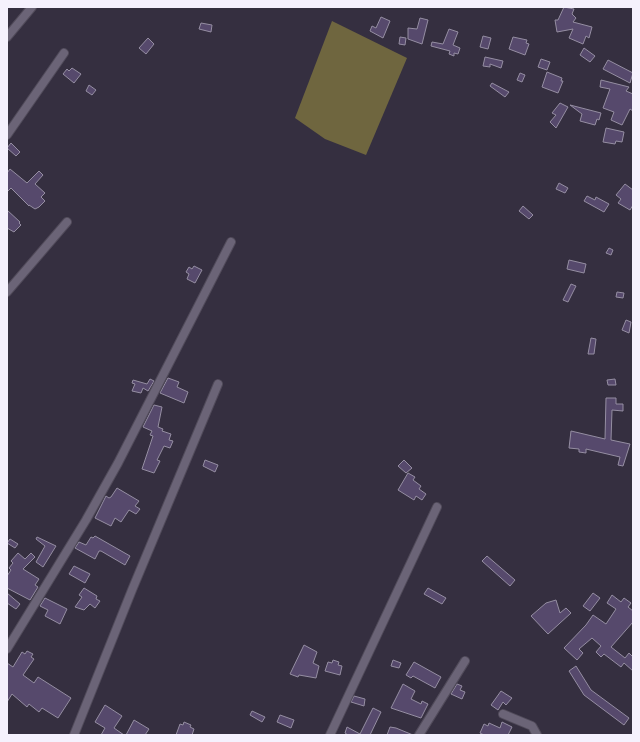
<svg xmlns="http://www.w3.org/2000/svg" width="640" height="742" viewBox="0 0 640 742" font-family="Arial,sans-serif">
<rect width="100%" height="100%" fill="#352f40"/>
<path fill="#6f663f" d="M332,21l75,37 -41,97 -41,-16 -30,-21z"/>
<path fill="#56496c" stroke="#958ea2" d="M564,7l10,2 -2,5 4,4 -3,4 19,5 -3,11 -3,-2 -3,8 -14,-6 4,-9 -16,3 -2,-12h3z
M381,17l9,4 -7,17 -13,-7 2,-5 4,2z
M420,18l8,2 -6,24 -14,-5v-11l9,1z
M201,23l11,2 -1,7 -12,-3z
M449,29l9,3 -5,13 7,3 -2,6 -4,-1v3l-5,-2 1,-3 -19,-5 1,-4 11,2z
M483,36l8,2 -3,11 -8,-2z
M400,37l6,1 -1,7 -6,-1z
M513,37l14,3 -1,3 3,1 -4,11 -16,-6z
M148,38l6,6 -8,10 -7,-6z
M584,48l11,8 -5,6 -10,-7z
M485,57l18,4 -2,7 -11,-4v3l-7,-1z
M541,59l9,3 -3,8 -9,-3z
M608,60l25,13 -3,10 -27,-14z
M72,68l9,6 -7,9 -11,-9 4,-5 2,2z
M547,72l15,6 -1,3h2l-5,12 -16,-6z
M520,73l5,2 -3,7 -5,-2z
M601,80l28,7 -3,4 7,3v17l-3,-2 -8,16 -11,-5 3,-8 -11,-4 7,-19 -10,-2z
M492,83l17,9 -4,5 -15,-11z
M89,85l7,5 -4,5 -6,-4z
M560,103l8,4 -12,21 -6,-6 6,-7 -4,-2z
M570,105l31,8 -2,7 -2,-1 -2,6 -15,-4 2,-7z
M606,128l18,4 -2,10 -6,-1 -1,3 -12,-2z
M11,143l9,9 -4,4 -9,-8z
M10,169l17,14 12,-12 4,4 -8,9 10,9 -4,4 4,4 -6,6 -4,2 -6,-4v1l-18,-18 -4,4v-19z
M559,183l9,5 -3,5 -9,-4z
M625,184l8,6v15l-3,5 -12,-7 3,-4 -5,-4z
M587,196l8,4 1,-3 13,7 -5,8 -20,-11z
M523,206l10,9 -4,4 -10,-8z
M7,210l13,12 -1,1 2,2 -7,7 -7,-4z
M609,248l4,2 -2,5 -5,-2z
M569,260l17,4 -2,9 -17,-4z
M194,266l8,4 -7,13 -8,-4 2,-5 -3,-2 3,-5 3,2z
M571,284l5,2 -8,16 -5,-2z
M617,292l7,1 -1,5 -7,-1z
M626,320l5,2 -2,11 -7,-3z
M591,338l5,1 -2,15h-6z
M168,378l11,4 -2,5 11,5 -4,11 -24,-10z
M150,379l4,2 -6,10 -5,-3 -2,5 -9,-2 3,-7 -3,-1 1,-3 14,4z
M615,379l1,6h-8l-1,-5z
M606,398h10v6h7v7l-11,-1 -1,30 19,4 -7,22 -5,-1 2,-8 -34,-8v4l-7,-1v-3l-10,-1 2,-17 34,8z
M154,405l8,2 -4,20 5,2 -1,2 9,3 -2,6 4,1 -3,7 -6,-2 -7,14 3,1 -6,12 -12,-4 11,-33 -3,-1 2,-4 -9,-4z
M205,460l13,5 -3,7 -12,-6z
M404,460l8,8 -6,5 -8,-7z
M408,473l7,4 -2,3 8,6 -2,3 7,5 -4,6 -6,-4 -2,4 -16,-10z
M117,488l22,13 -4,5 5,3 -4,5 -7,-4 -8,12 -6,-4 -4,8 -16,-8 11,-22 3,2 2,-1z
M95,536l35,20 -5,9 -24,-14h-2l-4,8 -20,-11 4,-6 7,3 5,-8 2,1z
M37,537l19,9 -13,21 -7,-5 9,-16 -9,-7z
M10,539l8,5 -3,4 -8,-5z
M18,553l7,6 6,-6 4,4 -12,12 16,10 -4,6 3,2 -8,13 -23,-12v-12l4,-6 -2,-2 4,-5 -2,-2z
M487,556l28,24 -5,6 -28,-25z
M74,566l16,8 -5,9 -16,-9z
M84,588l13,8 -1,3 4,2 -5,7 -5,-4 -6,6 -9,-3 7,-10 -3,-2z
M428,588l18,10 -4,6 -18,-10z
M7,593l13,11 -4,5 -9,-6z
M593,593l7,5 -10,13 -7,-5z
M612,595l9,7 3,-4 7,5 -3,4 5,4v11l-22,25 14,11 4,-5 4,4v14l-9,-8 -3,4 -17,-13 -3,3 -5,-5 5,-6 -9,-8 -13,11 4,4 -6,7 -13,-12 22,-23 7,-10 13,9 10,-15 -9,-6z
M45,598l22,11 -7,15 -15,-8 3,-6 -8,-4z
M556,600l4,13 6,-5 5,5 -23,21 -17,-18 15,-13z
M304,645l13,7 -4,11 6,3 -3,12 -17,-3 -1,2 -8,-3z
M27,651l6,3 -2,3 3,2 -11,16 11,8 4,-6 33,21 -13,20 -16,-10 -3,4 -10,-8 -2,3 -15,-13 -5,8v-39l6,4 9,-15 3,2z
M333,660l6,2 -1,3 4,1 -2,9 -15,-4 3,-9 4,1z
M393,660l8,3 -2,5 -8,-2z
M414,662l27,15 -6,11 -22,-12 -2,2 -5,-3z
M576,666l15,24 38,28 -5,7 -40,-30 -15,-24z
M403,684l12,7 -4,8 10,5 1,-3 6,3 -7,14 -30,-10z
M457,684l5,2 -2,4 5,2 -3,7 -11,-5z
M501,691l11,7 -6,7 -3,-3 -5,8 -7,-5z
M354,696l11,3 -1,7 -13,-4z
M105,705l17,11 -8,12 10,7h-23l4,-7 -10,-6z
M373,708l8,4 -11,23h-22l-3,-2 2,-6 13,7z
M252,711l13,6 -3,5 -12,-7z
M280,715l14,5 -3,8 -14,-6z
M134,720l15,9 -4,6h-19z
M184,722l7,3 -1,2 4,2 -2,6h-16l4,-11 3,1z
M502,722l10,5 -4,8h-24l-4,-2 4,-9 4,2 1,-3 11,5z
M390,727l6,1 17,7h-26z"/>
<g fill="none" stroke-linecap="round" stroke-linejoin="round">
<defs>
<path id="minor" d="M7,37l25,-30
M7,135l57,-82
M7,292l60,-70
M7,649l79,-129 32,-57 113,-221
M503,714l29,12 5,9
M74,735l58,-145 86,-206
M330,735l107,-228
M419,735l46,-74"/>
</defs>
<use href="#minor" stroke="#514b5a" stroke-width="10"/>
<use href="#minor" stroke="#6b6477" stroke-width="8"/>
</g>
<rect width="640" height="742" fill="none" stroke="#f5f1fd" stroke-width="16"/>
</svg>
